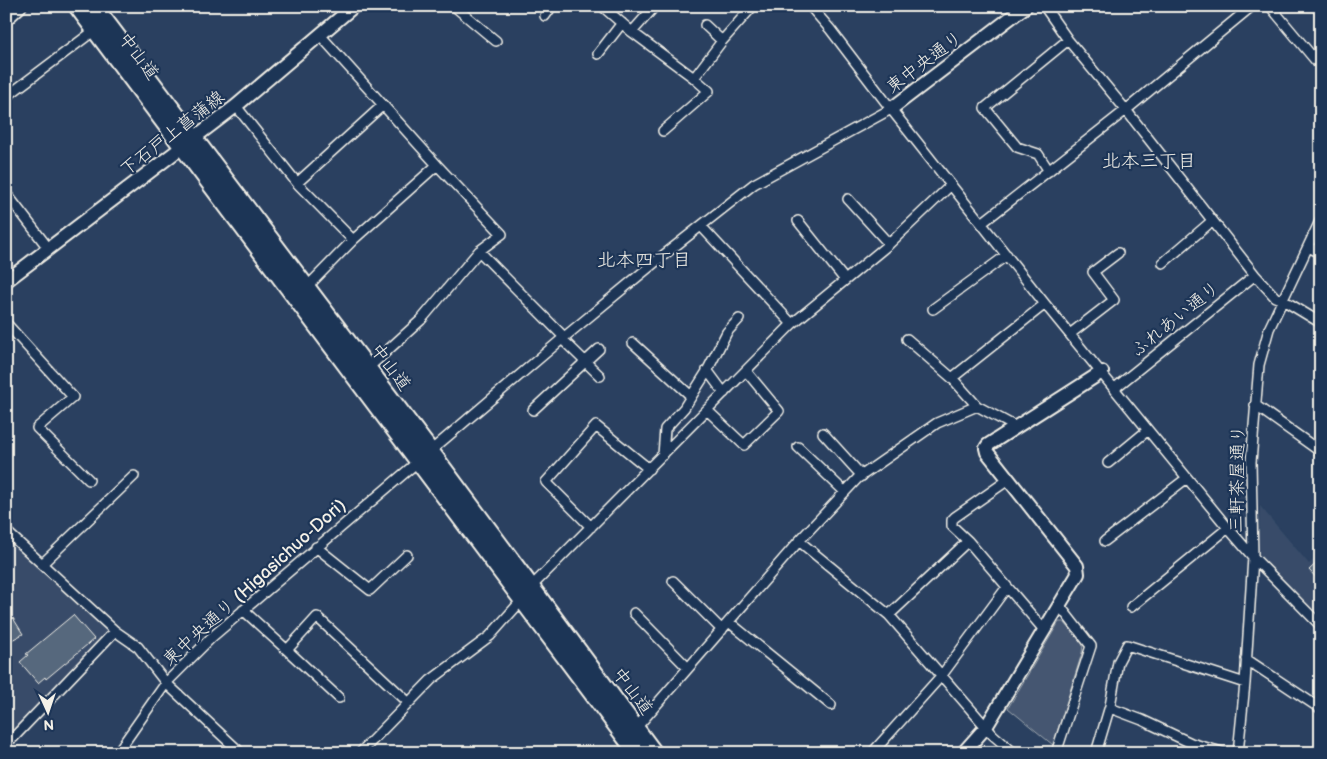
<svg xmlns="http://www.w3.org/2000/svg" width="1327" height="759" viewBox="0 0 1327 759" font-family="'Balsamiq Sans','Klee One',sans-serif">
<rect width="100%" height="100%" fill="#2a4060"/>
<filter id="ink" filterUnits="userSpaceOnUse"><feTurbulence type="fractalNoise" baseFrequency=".02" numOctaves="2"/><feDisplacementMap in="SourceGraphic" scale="10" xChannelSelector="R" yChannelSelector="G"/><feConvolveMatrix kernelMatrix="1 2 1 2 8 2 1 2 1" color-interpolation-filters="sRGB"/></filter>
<g filter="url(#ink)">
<path fill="#374c69" d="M1260,506l49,58 12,-11v58l-4,3 -59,-58z
M6,531l109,100 -102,107 -7,5z"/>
<path fill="#445771" stroke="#9ca4ac" d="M1059,622h5l19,22 -1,9 -29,92 -45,-37z"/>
<path fill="#56677d" stroke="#f4f1e8" d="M1321,559v24l-12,-13z
M73,615l21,24 -48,40 -1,-2 -7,6 -18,-21 8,-7 -2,-1z
M13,618l10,16 -17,9v-21z"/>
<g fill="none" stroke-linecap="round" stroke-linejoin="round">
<defs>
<path id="street" d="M454,6l42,35
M602,6l30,26 62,46 28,-37 31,-35
M810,6l20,23 61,80 154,195 183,224 25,29 68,69
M1044,6l24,34 58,70 129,165 20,22 8,3 38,23
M1270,6l51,61
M545,16l7,-10
M705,25l17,16
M632,32l23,-26
M320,35l117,130 65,69 -23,17 -58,69 -54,49
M598,54l24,-31
M6,97l89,-67
M236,106l61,77 56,57
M663,131l46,-40 -15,-13
M1049,171l-11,-17 -21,-7 -32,-39 83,-68
M297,183l86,-78
M6,193l43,56
M848,199l41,45
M798,221l47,59
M982,223l144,-113 126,-104
M701,226l91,98
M1308,247l13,6
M479,251l85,86
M1163,263l49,-42
M307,287l46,-47 84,-75
M933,309l74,-54
M6,323l67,74 -36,31 52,52
M1070,334l44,-34 -21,-28 25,-19
M562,339l38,37
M907,339l45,39 25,28 39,21
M633,343l58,53
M707,370l17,23
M952,378l93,-74
M1115,388l140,-113
M1255,405l66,47
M533,410l66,-61
M707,410l37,35 35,-34 -33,-40
M823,433l39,43
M798,447l47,45
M663,455l2,-26 19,-21 22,-35 21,-41 12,-13
M1108,463l40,-33
M1008,480l-53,37 -3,3v6l16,15 77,90
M591,527l-45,-45 50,-56 53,43
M6,531l109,100 23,16 28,36 75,70
M799,541l90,74
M968,541l-79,74 104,120 21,18
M1105,541l82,-63
M316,547l54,43 37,-35
M42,564l92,-88
M673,581l49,49
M530,588l262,-264 97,-80 62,-59
M1131,607l97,-79
M243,610l44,40 30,-33 92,86
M634,613l54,55
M729,622l102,83
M287,650l52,48
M1246,659l75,50
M1110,708l32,12 49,23 34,10
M636,728l163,-187 59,-63 79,-55 40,-17
M13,738l102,-107
M117,753l49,-70 46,-46 350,-298 103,-85 89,-70 137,-75
M360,753l71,-73 59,-44 32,-36
M872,753l70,-78 65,-88
M1056,753l35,-107 -32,-41
M1096,753l14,-47 8,-44 9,-17 118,38
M1238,753l7,-70 8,-126 -2,-95 8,-97 10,-36 52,-110"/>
<path id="secondary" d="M6,19l14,-13
M891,109l135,-103
M6,281l230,-175 118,-100
M963,753l23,-26 92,-153 -1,-8 -90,-114 -1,-4 2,-3 114,-73"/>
<path id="highway" d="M77,6l560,747
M94,6l337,446 223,301"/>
</defs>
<use href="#street" stroke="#f4f1e8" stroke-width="12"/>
<use href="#secondary" stroke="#f4f1e8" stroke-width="16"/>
<use href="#highway" stroke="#f4f1e8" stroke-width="20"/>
<use href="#street" stroke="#1d3557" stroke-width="9"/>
<use href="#secondary" stroke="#1d3557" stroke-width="12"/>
<use href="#highway" stroke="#1d3557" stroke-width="16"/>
</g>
</g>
<g text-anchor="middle" stroke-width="4.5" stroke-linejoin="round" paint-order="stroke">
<g font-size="18" fill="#f4f1e8" stroke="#1d3557">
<text transform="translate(139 56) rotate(53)" y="6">中山道</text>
<text transform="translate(924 62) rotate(-37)" y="6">東中央通り</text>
<text transform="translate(172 133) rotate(-38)" y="6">下石戸上菖蒲線</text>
<text transform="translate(1175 319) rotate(-39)" y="6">ふれあい通り</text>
<text transform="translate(391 367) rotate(53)" y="6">中山道</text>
<text transform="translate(1237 479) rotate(-89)" y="6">三軒茶屋通り</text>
<text transform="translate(254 582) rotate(-42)" y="6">東中央通り (Higasichuo-Dori)</text>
<text transform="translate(633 691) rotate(53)" y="6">中山道</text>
</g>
<g font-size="19" fill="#f4f1e8" stroke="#1d3557">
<text x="1149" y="167">北本三丁目</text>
<text x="644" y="266">北本四丁目</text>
</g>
</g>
<rect width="1327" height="759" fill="none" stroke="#1d3557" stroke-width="25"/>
<rect x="12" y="12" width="1302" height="734" fill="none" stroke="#f4f1e8" stroke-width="2" filter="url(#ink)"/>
<g transform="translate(48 712) rotate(177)" stroke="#1d3557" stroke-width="4" paint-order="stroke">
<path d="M0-4L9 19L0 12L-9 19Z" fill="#f4f1e8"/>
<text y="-8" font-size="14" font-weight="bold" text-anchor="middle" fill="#f4f1e8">N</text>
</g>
</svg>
